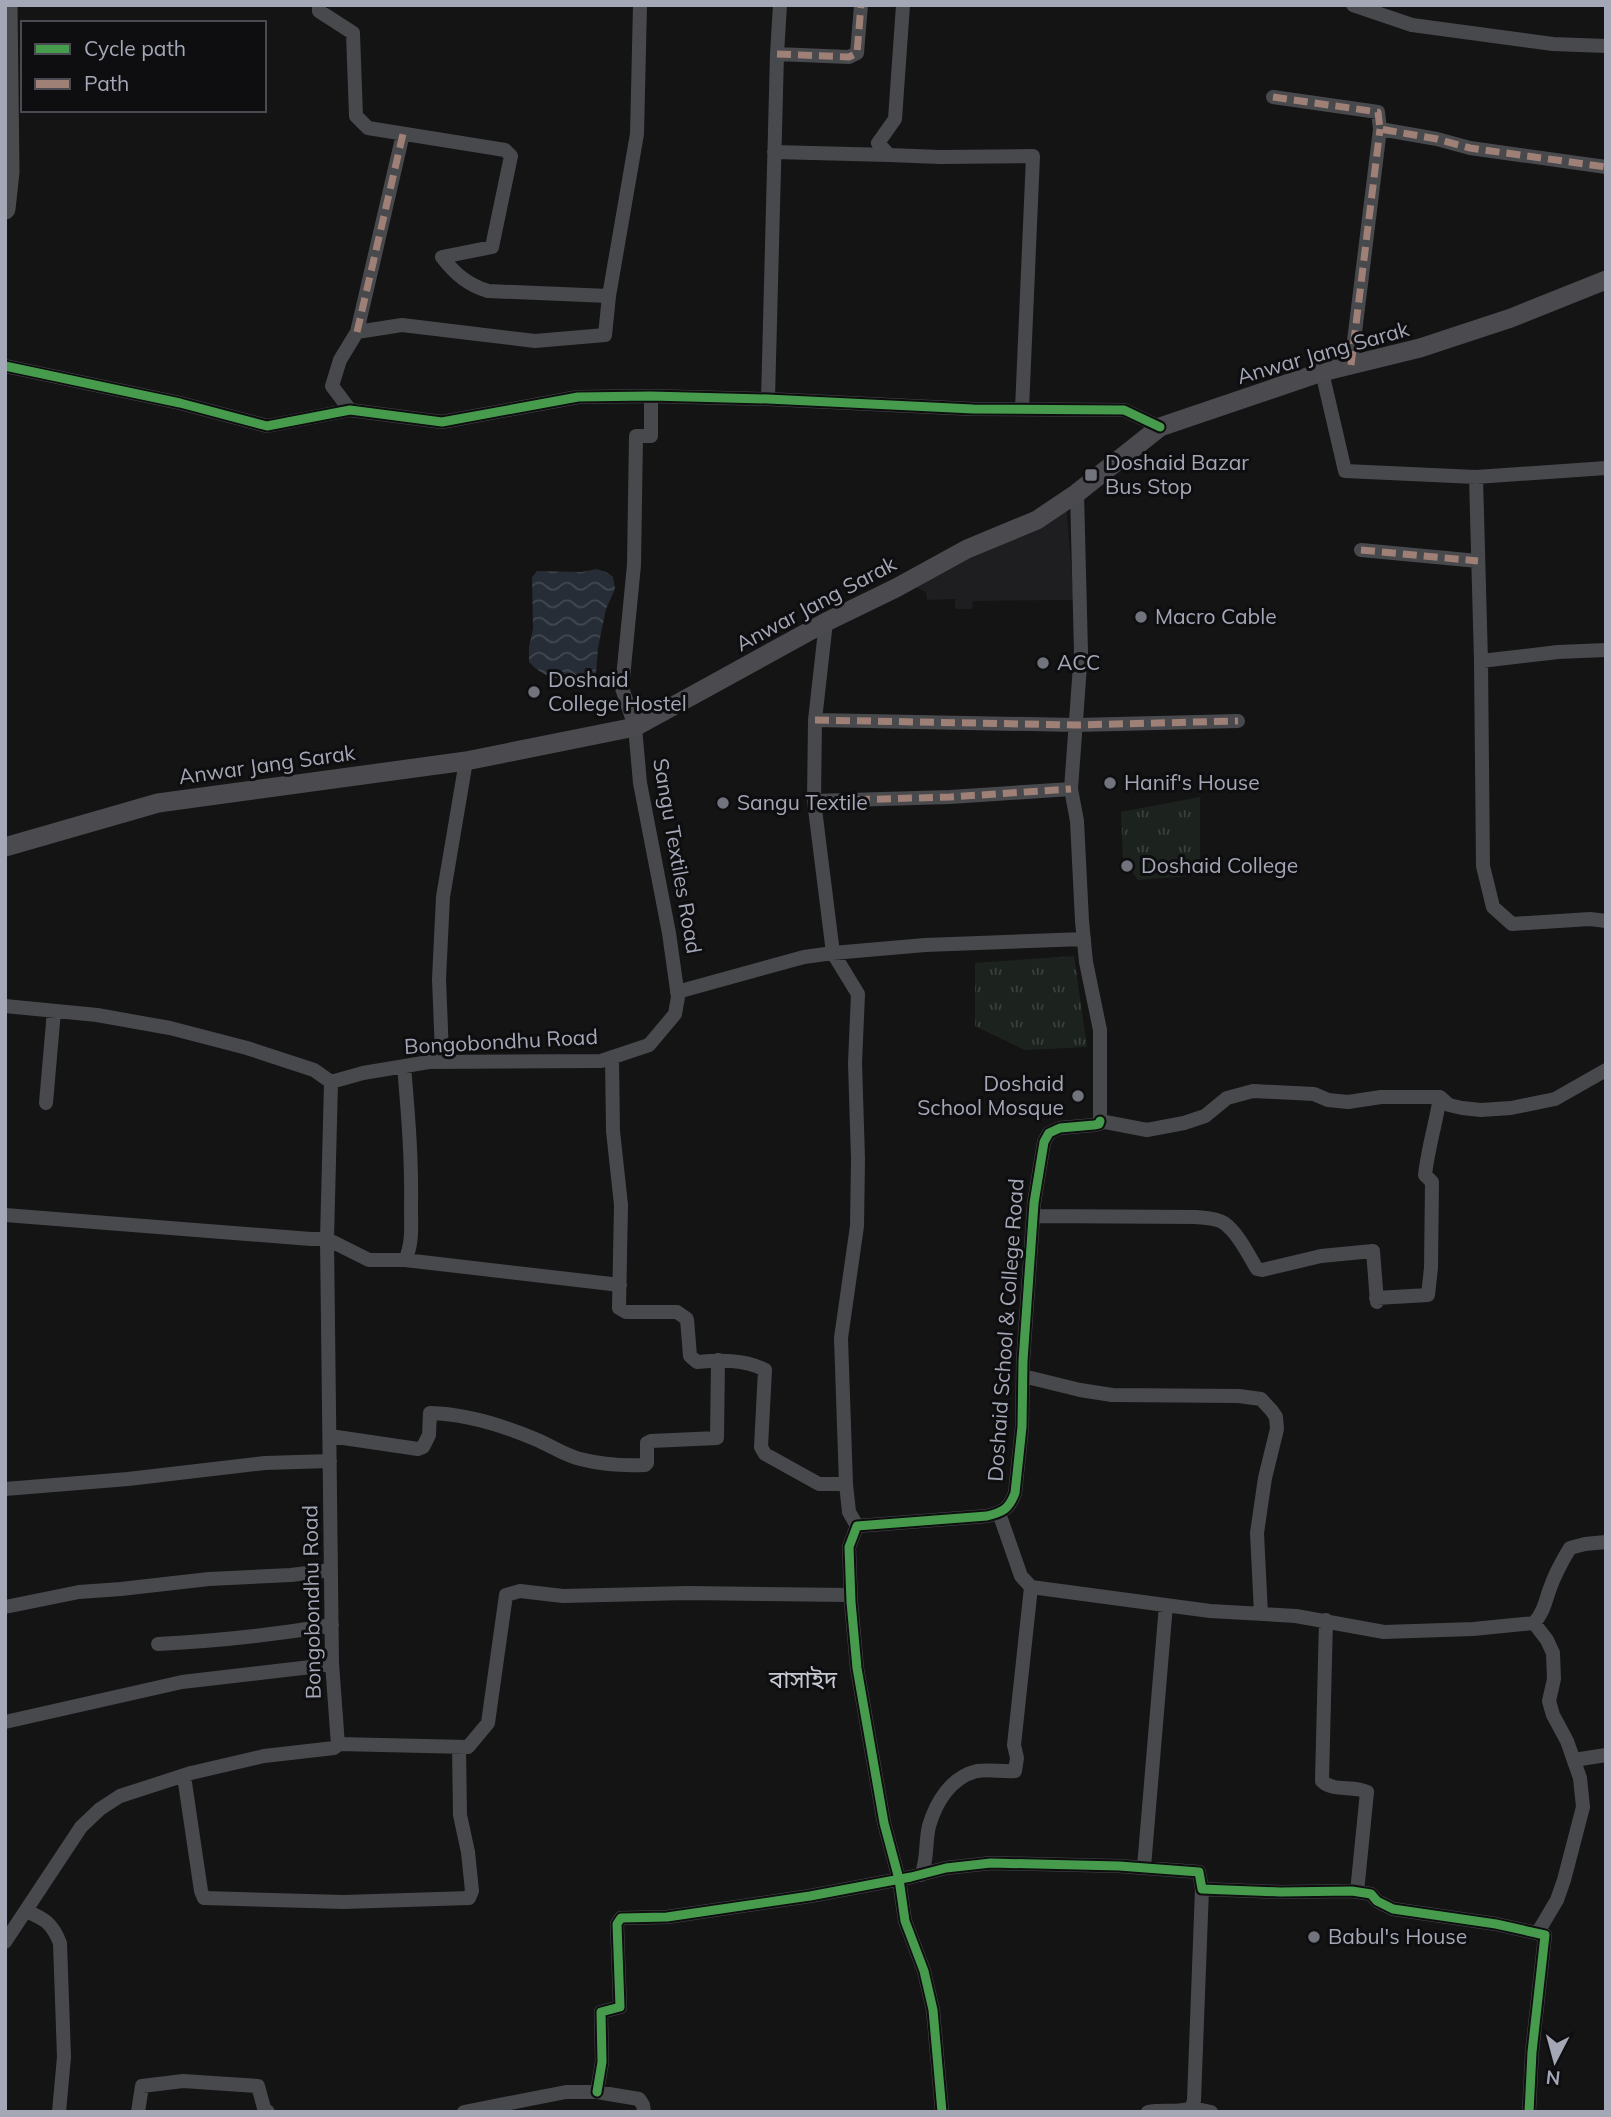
<svg xmlns="http://www.w3.org/2000/svg" width="1611" height="2117" viewBox="0 0 1611 2117" font-family="Mulish,'Noto Sans Bengali',sans-serif">
<defs>
<pattern id="park-tufts" width="24" height="20" patternUnits="userSpaceOnUse" patternTransform="scale(1.75)"><rect width="24" height="20" fill="#1c231e"/><path d="M3 7l-1-3M5 7V3M7 7l1-3M15 17l-1-3M17 17v-4M19 17l1-3" fill="none" stroke="#3a403c"/></pattern>
<pattern id="water-waves" width="16" height="10" patternUnits="userSpaceOnUse" patternTransform="scale(1.75)"><rect width="16" height="10" fill="#272d36"/><path d="M0 5q4-4 8 0t8 0" fill="none" stroke="#434951"/></pattern>
</defs>
<rect width="100%" height="100%" fill="#141414"/>
<path fill="#1e1e20" d="M1066,500l8,100 -101,1 -1,8h-17v-10l-28,1 -1,-8 -15,-7z"/>
<path fill="url(#park-tufts)" d="M1200,797v78l-62,5 -15,-21 -2,-47z
M1074,956l13,91 -62,3 -50,-24v-63z"/>
<path fill="url(#water-waves)" d="M597,569l11,4 5,4 2,12 -9,20 -8,39 -2,25 -3,5c-23,5 -47,3 -64,-16v-15l4,-18 -1,-52 5,-6 45,1z"/>
<g fill="none" stroke-linecap="round" stroke-linejoin="round">
<path stroke="#48494d" stroke-width="14" d="M319,5v6l34,22 3,83 12,12 137,22 6,6 -19,91 -50,10c13,17 26,28 46,34l121,5
M903,5l-8,114 -17,24 11,12 51,2 93,-1 -11,253
M1353,5l59,20 141,19 53,2
M777,54l72,3 8,-4 4,-48
M1273,97l105,15 2,17 57,10 33,9 136,19
M774,152l115,3
M357,332l46,-198
M1351,365l29,-236
M5,366l175,37 87,23 83,-16 92,12 136,-25 73,-1 117,3 205,10 151,1 36,17
M1322,372l23,99 131,6 130,-9
M768,399l9,-345 3,-49
M350,410l-18,-24 8,-26 17,-28 45,-7 133,16 70,-6 4,-39 28,-162 3,-129
M1476,477l5,184 2,205 10,41 19,17 78,-5 16,2
M1077,493l4,159 -10,137 6,32 5,100 4,41 14,68v91
M1361,550l117,11
M826,622l-11,98 -1,81 19,152 25,41 -3,69 3,96 -1,67 -16,112 5,146 3,28 8,14
M1481,661l77,-9 48,-2
M815,720l261,5 162,-4
M814,801l136,-4 121,-8
M677,992l127,-35 29,-4 92,-8 159,-6
M5,1006l92,9 73,13 77,20 67,22 17,12
M442,1054l-3,-75 4,-82 23,-136
M612,1057l1,74 8,74 -2,103 7,4h51l10,7 3,37 7,6c22,-2 48,-3 68,8l-4,77 4,7 54,30h27
M331,1082l32,-9 66,-11 172,-1 48,-16 26,-31 3,-17 -9,-64 -29,-150 -5,-56 -13,-39 12,-123 2,-129h15v-40
M46,1103l8,-92
M1100,1121l47,9 37,-7 21,-7 22,-18 26,-7 61,3 14,6 20,2 33,-5h59l9,8 13,3 19,2 30,-2 44,-9 51,-29
M5,1215l306,24h16l42,21h36c8,-16 6,-36 6,-53 1,-47 -3,-94 -7,-141
M1033,1216l163,1c8,1 21,1 28,6 14,10 24,31 33,46l5,1 59,-14 52,-5 4,51
M405,1260l215,25
M1376,1298l52,-3 3,-27 1,-86 -7,-7c3,-27 11,-52 15,-78
M1023,1376l57,14 32,5 127,1 22,3 11,12 4,6 1,12 -12,49 -8,55 4,81
M330,1436l88,13 5,-2 6,-12 1,-22c36,1 72,12 105,26 15,6 29,16 45,20 20,5 45,7 65,6l2,-2v-20l4,-2 66,-3 1,-78
M5,1489l123,-10 137,-16 65,-2
M999,1513l22,63 10,11 179,24 86,5 88,16 89,-3 61,-6c9,-10 11,-20 15,-32 5,-15 13,-30 21,-43l15,-4 21,-2
M5,1607l74,-15 42,-3 88,-10 82,-4 40,-5
M1326,1620l-4,161c11,11 32,4 45,11l-10,100
M1534,1623l13,17 6,13 1,26 -5,22 4,14 14,26 13,37 3,29 -19,73 -7,20 -19,32
M158,1644c59,-3 116,-9 174,-19
M5,1722l177,-40 129,-15 21,-4
M338,1744l130,3 20,-24 18,-128 14,-4 43,5 125,-3 163,2
M1574,1760l32,-5
M184,1776l17,115 3,7 140,4 125,-4 3,-7 -4,-39 -8,-37 -1,-68
M1144,1867l22,-262
M921,1875c7,-15 4,-33 8,-49 7,-24 22,-49 48,-55 12,-2 26,1 38,0l2,-13 -3,-13 17,-158
M26,1911c19,8 26,12 34,32l4,114 -5,55
M5,1942l76,-115 19,-18 20,-13 71,-23 73,-17 70,-8 4,-3 -6,-82 -5,-424 4,-157
M597,2092l5,-30 -1,-50 19,-5 -3,-83 4,-6 46,-1 143,-21 101,-19 35,-9 45,-5 128,3 80,6 3,17 78,3 72,-1 19,3 6,7 16,8 103,15 49,11 -13,117 -3,60
M1192,2108l19,4
M138,2112l4,-26 41,-5 75,5 6,22 4,4
M464,2112l102,-20h31l42,7 4,6 1,7
M942,2112l-9,-102 -9,-39 -19,-50 -6,-42 -15,-56 -27,-155 -6,-66 -2,-55 8,-21 130,-10c16,-4 22,-7 28,-23l7,-66 1,-66 11,-158 10,-61 5,-9 11,-5 34,-3 5,-1 1,-3
M1148,2112c15,-3 30,1 44,-4l2,-8 8,-211"/>
<path stroke="#4a4a4f" stroke-width="19" d="M5,847l153,-44 308,-42 169,-34 191,-105 70,-34 71,-39 70,-29 40,-27 83,-66 162,-55 98,-24 91,-30 95,-38"/>
<path stroke="#4b4b4e" stroke-width="21" d="M5,209l4,-37 -2,-167"/>
<path stroke="#9e8076" stroke-width="7" stroke-dasharray="14 7" stroke-linecap="butt" d="M777,54l72,3 8,-4 4,-48
M1273,97l105,15 2,17 57,10 33,9 136,19
M357,332l46,-198
M1351,365l29,-236
M1361,550l117,11
M815,720l261,5 162,-4
M814,801l136,-4 121,-8"/>
<defs>
<path id="cycleway" d="M5,366l175,37 87,23 83,-16 92,12 136,-25 73,-1 117,3 205,10 151,1 36,17
M597,2092l5,-30 -1,-50 19,-5 -3,-83 4,-6 46,-1 143,-21 101,-19 35,-9 45,-5 128,3 80,6 3,17 78,3 72,-1 19,3 6,7 16,8 103,15 49,11 -13,117 -3,60
M942,2112l-9,-102 -9,-39 -19,-50 -6,-42 -15,-56 -27,-155 -6,-66 -2,-55 8,-21 130,-10c16,-4 22,-7 28,-23l7,-66 1,-66 11,-158 10,-61 5,-9 11,-5 34,-3 5,-1 1,-3"/>
</defs>
<use href="#cycleway" stroke="#0e0e10" stroke-width="13"/>
<use href="#cycleway" stroke="#469c4c" stroke-width="9"/>
</g>
<g fill="#72747d" stroke="#0e0e10" stroke-width="2.5">
<rect x="1084" y="468" width="14" height="14" rx="3.5"/>
<circle cx="1141" cy="617" r="7"/>
<circle cx="1043" cy="663" r="7"/>
<circle cx="534" cy="692" r="7"/>
<circle cx="1110" cy="783" r="7"/>
<circle cx="723" cy="803" r="7"/>
<circle cx="1127" cy="866" r="7"/>
<circle cx="1078" cy="1096" r="7"/>
<circle cx="1314" cy="1937" r="7"/>
</g>
<g text-anchor="middle" stroke-width="6" stroke-linejoin="round" paint-order="stroke">
<g font-size="21" fill="#a4a7b6" stroke="#0e0e10">
<text transform="translate(1323 353) rotate(-16)" y="7">Anwar Jang Sarak</text>
<text transform="translate(816 604) rotate(-28)" y="7">Anwar Jang Sarak</text>
<text transform="translate(267 765) rotate(-8)" y="7">Anwar Jang Sarak</text>
<text transform="translate(677 856) rotate(80)" y="7">Sangu Textiles Road</text>
<text transform="translate(501 1042) rotate(-3)" y="7">Bongobondhu Road</text>
<text transform="translate(1006 1330) rotate(-86)" y="7">Doshaid School &amp; College Road</text>
<text transform="translate(312 1602) rotate(-91)" y="7">Bongobondhu Road</text>
</g>
<g font-size="21" fill="#a4a7b6" stroke="#0e0e10" text-anchor="start">
<text x="1105" y="470">Doshaid Bazar<tspan x="1105" dy="24">Bus Stop</tspan></text>
<text x="1155" y="624">Macro Cable</text>
<text x="1057" y="670">ACC</text>
<text x="548" y="687">Doshaid<tspan x="548" dy="24">College Hostel</tspan></text>
<text x="1124" y="790">Hanif's House</text>
<text x="737" y="810">Sangu Textile</text>
<text x="1141" y="873">Doshaid College</text>
<text x="1064" y="1091" text-anchor="end">Doshaid<tspan x="1064" dy="24">School Mosque</tspan></text>
<text x="1328" y="1944">Babul's House</text>
</g>
<g font-size="24" fill="#c5c7d2" stroke="#0e0e10">
<text x="803" y="1688">বাসাইদ</text>
</g>
</g>
<rect width="1611" height="2117" fill="none" stroke="#a4a7b6" stroke-width="14"/>
<rect x="21" y="21" width="245" height="91" fill="#0e0e10" stroke="#4a4b52" stroke-width="2"/>
<rect x="35" y="44" width="35" height="10" fill="#469c4c" stroke="#4a4b52" stroke-width="2"/>
<text x="84" y="56" font-size="21" fill="#a4a7b6">Cycle path</text>
<rect x="35" y="79" width="35" height="10" fill="#9e8076" stroke="#4a4b52" stroke-width="2"/>
<text x="84" y="91" font-size="21" fill="#a4a7b6">Path</text>
<g transform="translate(1555 2061) rotate(186)" stroke="#0e0e10" stroke-width="5" paint-order="stroke">
<path d="M0-5L12 26L0 18L-12 26Z" fill="#a4a7b6"/>
<text y="-10" font-size="19" font-weight="bold" text-anchor="middle" fill="#a4a7b6">N</text>
</g>
</svg>
